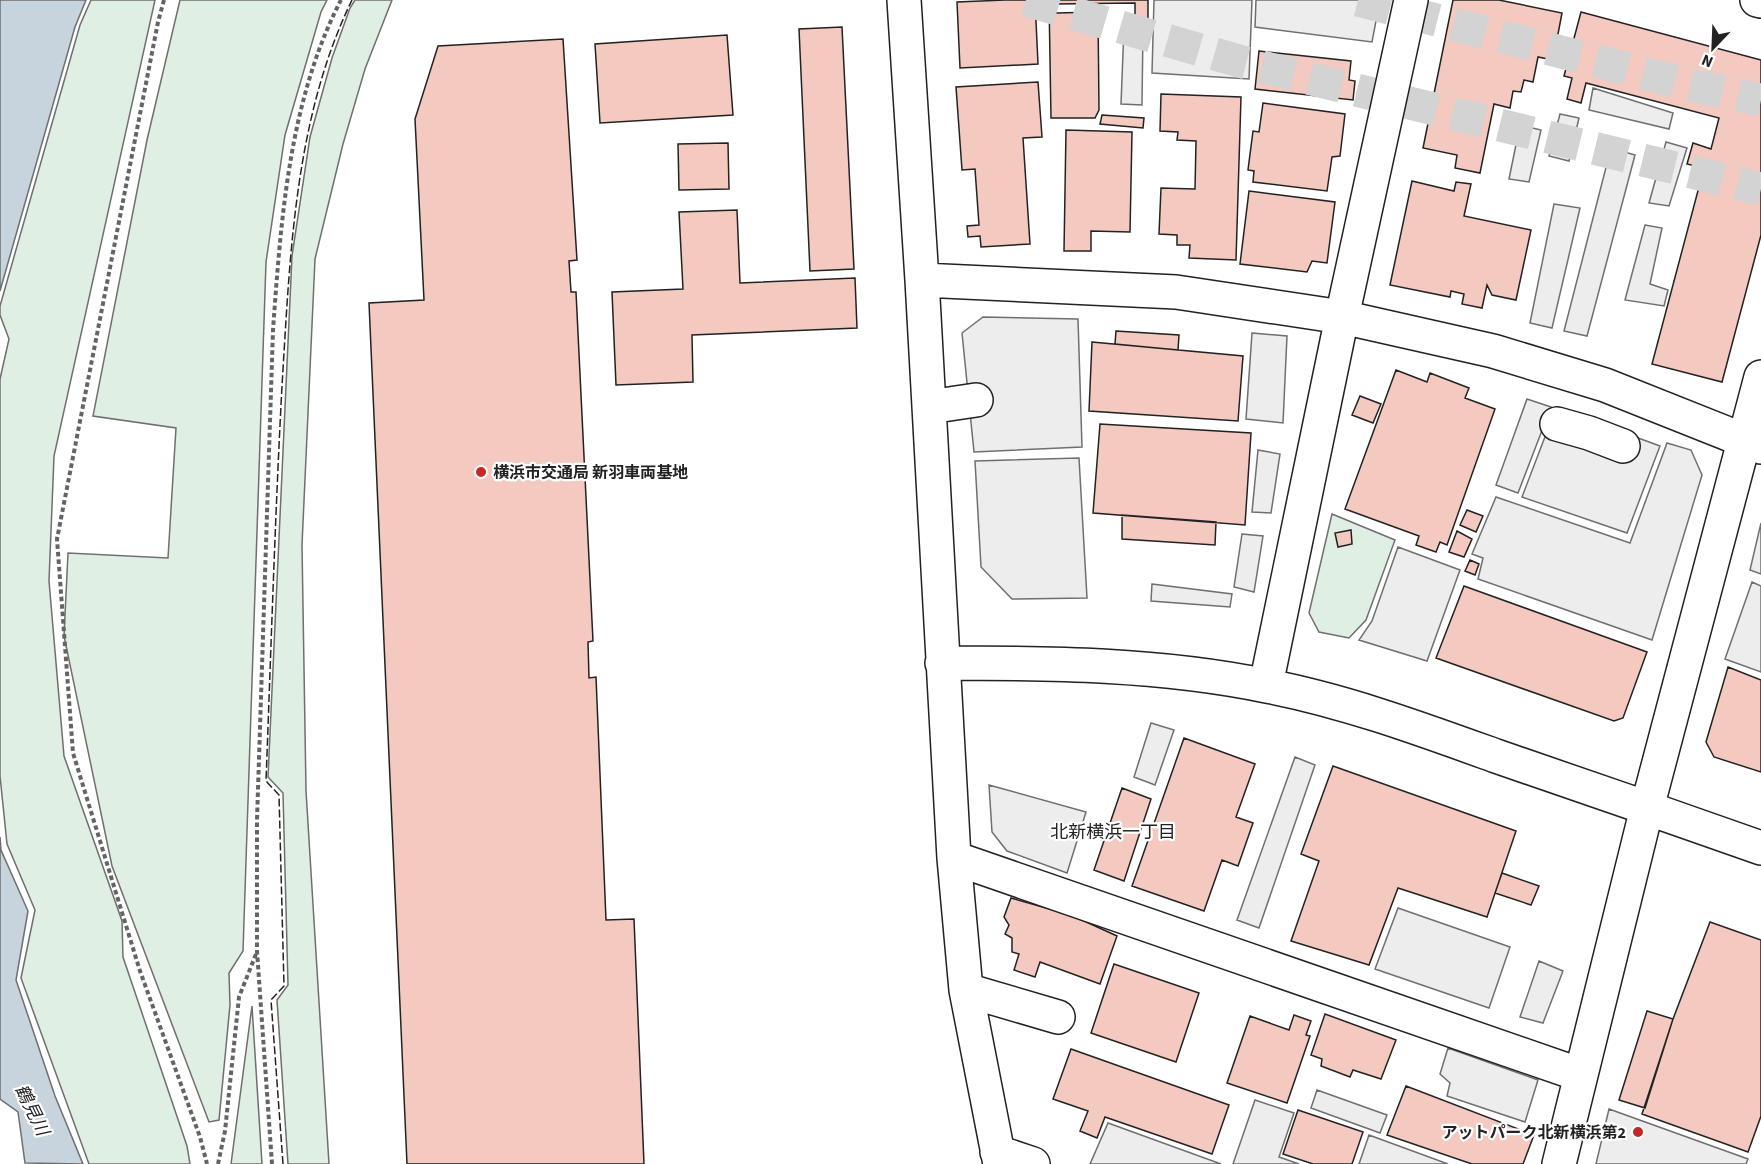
<svg xmlns="http://www.w3.org/2000/svg" width="1761" height="1164" viewBox="0 0 1761 1164" font-family="'Source Sans 3','Noto Sans JP',sans-serif">
<rect width="100%" height="100%" fill="#fff"/>
<path fill="#e0efe3" stroke="#6f6f6f" stroke-width="1.5" d="M91,0h64l-101,456 -5,125 15,175 58,165 1,36 64,189 3,18h-101l-68,-186 14,-68 -28,-66 -7,-68v-397l9,-40 -9,-24v-9l80,-281z
M180,0h147l-6,12 -36,123 -19,127 -23,689 -14,22 1,32 -11,115 -10,2 -97,-256 -48,-230 4,-83 100,5 8,-130 -83,-12 54,-276z
M355,0h37l-27,69 -22,75 -28,115 -13,286 4,246 23,373h-41l-11,-164 11,-15 -5,-192 -15,-16 24,-521 18,-119 22,-79 18,-50z
M1332,514l63,26 -29,80 -17,18 -30,-6 -10,-19z
M252,1006l10,158h-31z"/>
<path fill="#ededed" stroke="#6f6f6f" stroke-width="1.5" d="M1154,0h98l-3,79 -97,-6z
M1256,0h124l-8,42 -117,-15z
M1124,28l19,1 -1,76 -21,-1z
M1593,88l80,25 -4,16 -80,-19z
M1560,114l19,4 -10,43 -20,-5z
M1520,125l21,5 -12,52 -20,-3z
M1666,142l21,6 -18,58 -20,-3z
M1611,148l24,7 -48,181 -23,-5z
M1554,204l26,4 -28,120 -22,-5z
M1645,225l17,3 -12,56 18,6 -4,16 -39,-6z
M983,317l95,2 4,128 -108,5 -12,-119z
M1252,333l35,3 -4,87 -37,-4z
M1527,399l24,8 -33,86 -22,-8z
M1556,408l104,38 -33,87 -105,-36z
M1667,443l24,7 11,25 -50,165 -174,-61 5,-21 -11,-4 24,-57 134,46z
M1258,450l22,4 -9,59 -19,-1z
M1079,458l8,140 -75,1 -31,-32 -6,-106z
M1761,523v51l-11,-4z
M1242,534l21,2 -9,56 -20,-5z
M1398,547l62,23 -33,91 -68,-21 13,-19z
M1752,582l9,4v86l-36,-13z
M1152,584l80,10 -2,13 -79,-6z
M1151,723l23,7 -19,55 -21,-8z
M1295,757l20,8 -56,163 -22,-8z
M989,785l97,27 -19,61 -60,-22 -15,-19z
M1398,908l112,39 -21,61 -114,-39z
M1539,961l24,10 -20,52 -23,-6z
M1448,1048l90,32 -13,42 -78,-26 3,-13 -10,-9z
M1317,1090l70,25 -7,18 -69,-25z
M1255,1100l39,13 -15,44 20,7h-66z
M1609,1109l139,50 -2,5h-150z
M1108,1123l113,41h-131z
M1369,1135l79,29h-89z"/>
<path fill="#c7d3dd" stroke="#6f6f6f" stroke-width="1.5" d="M0,0h86l-11,27 -75,264z
M0,837l1,13 27,61 -12,69 39,116 28,68 -58,-1 -7,-51 -18,-13z"/>
<path fill="#f3c9c0" stroke="#222" stroke-width="1.5" d="M1005,0h30l3,64 -78,4 -3,-66z
M1049,0h99v23h-13v-20l-79,1v9l42,-1 1,98 -4,8h-44z
M1453,0h46l63,13 -9,47 -15,-3 -5,25 -9,-2 -3,12 -8,-1 -3,17 -16,-4 -14,69 -25,-5 2,-13 -34,-7z
M1581,12l180,48v175l-39,147 -70,-18 52,-196 -17,-4 6,-21 18,6 8,-31 -133,-35 -5,20 -14,-4 5,-21 -8,-2z
M842,27l12,242 -44,2 -11,-242z
M727,35l6,80 -133,8 -5,-79z
M563,39l14,221 -8,1 2,31h5l17,349 -5,1 1,36 7,-1 10,243 28,-1 10,245h-237l-38,-861 55,-3 -9,-181 23,-73z
M1259,51l92,10 -2,19 6,1 -2,19 -98,-11z
M1038,82l4,55 -19,1 7,106 -49,3 -1,-11 -12,1 -1,-11 12,-1 -4,-56 -13,1 -6,-83z
M1161,94l80,3 -5,163 -47,-2 1,-13h-13v-10l-18,-1 2,-46 34,1 1,-48 -19,-1 1,-8 -18,-1z
M1263,103l82,11 -5,42 -8,1 -5,34 -74,-9 1,-11 -6,-1 5,-39 6,1z
M1102,115l42,3 -1,10 -43,-4z
M1066,130l66,2 -2,100 -39,-1v20h-27z
M728,143l1,46 -50,1 -1,-46z
M1412,181l42,10 2,-9 15,2 -7,32 67,14 -15,70 -24,-5 -5,-10 -5,23 -20,-4 2,-10 -13,-3 -1,6 -60,-12z
M1249,191l86,11 -8,61 -15,-2 -5,11 -67,-8z
M737,210l3,73 115,-5 2,50 -165,7 1,47 -77,3 -4,-93 71,-3 -4,-77z
M1116,331l63,4 -1,15 -63,-6z
M1092,342l151,14 -5,65 -149,-10z
M1396,370l31,12 3,-9 39,15 -4,10 30,11 -48,136 -7,-3 -4,10 -20,-7 3,-9 -74,-27z
M1360,396l21,8 -8,19 -21,-8z
M1100,424l151,9 -6,92 -152,-12z
M1467,510l16,6 -7,16 -16,-7z
M1122,515l94,7 -1,23 -93,-6z
M1351,530l1,14 -14,3 -3,-14z
M1457,531l15,8 -8,18 -15,-5z
M1470,560l9,4 -4,11 -10,-4z
M1464,586l183,66 -24,66 -9,3 -178,-63z
M1728,667l33,13v92l-47,-15 -8,-15z
M1184,738l71,26 -19,53 17,6 -15,43 -16,-6 -18,51 -72,-25z
M1333,766l183,65 -29,86 -89,-29 -29,77 -78,-24 28,-80 -18,-7z
M1122,788l29,11 -27,82 -30,-11z
M1502,873l37,13 -8,19 -36,-12z
M1011,898l60,17 46,21 -17,48 -60,-22 -5,15 -21,-7 5,-16 -7,-2v-14l-7,-4 4,-9 -5,-8z
M1710,922l51,18v176l-13,36 -106,-38 31,-95z
M1114,964l85,29 -23,69 -85,-29z
M1647,1011l26,8 -28,89 -26,-8z
M1325,1014l71,26 -15,39 -28,-9 -3,7 -29,-11 1,-7 -11,-4z
M1294,1015l17,6 -5,14 4,1 -23,67 -60,-20 23,-67 39,14z
M1071,1049l158,56 -17,49 -107,-37 -8,21 -17,-7 8,-20 -35,-12z
M1406,1086l128,49 -11,29h-51l-85,-29z
M1298,1110l65,22 -11,32h-39l-30,-10z"/>
<g fill="none" stroke-linecap="round" stroke-linejoin="round">
<path stroke="#d3d3d3" stroke-width="33" stroke-dasharray="33 16" stroke-linecap="butt" d="M1026,0l220,63 515,126
M1358,0l332,85 71,15"/>
<defs>
<path id="minor" d="M904,0l18,280 32,578 12,132 34,174
M1757,0l4,1
M922,280l254,12 166,25 151,34 112,34 156,62
M929,407l47,-7
M1557,424l32,9 34,13
M942,663c109,0 218,1 325,23 78,15 154,43 229,70 88,30 177,61 265,92
M1266,685l76,-368 69,-317
M954,858l627,217
M966,990l92,27
M997,1152l36,12
M1559,1164l88,-356 114,-431"/>
</defs>
<use href="#minor" stroke="#222" stroke-width="36"/>
<path stroke="#646464" stroke-width="4" stroke-dasharray="4.5 3" stroke-linecap="butt" d="M164,0l-6,22 -101,517 16,214 67,218 60,166 7,27
M218,1164l7,-33 14,-134 17,-43
M272,1164l-15,-213v-131l16,-490c8,-111 16,-230 68,-330"/>
<use href="#minor" stroke="#fff" stroke-width="33"/>
<path stroke="#222" stroke-width="1.5" stroke-dasharray="8 3" stroke-linecap="butt" d="M283,1164l-12,-164 13,-14 -5,-191 -13,-14c5,-131 9,-263 16,-395 8,-129 12,-267 70,-386"/>
</g>
<g fill="#c62828" stroke="#fff" stroke-width="2">
<circle cx="481" cy="472" r="6"/>
<circle cx="1638" cy="1132" r="6"/>
</g>
<g text-anchor="middle" stroke-width="4.5" stroke-linejoin="round" paint-order="stroke">
<g font-size="16" font-weight="bold" fill="#222" stroke="#fff" text-anchor="start">
<text x="493" y="478">横浜市交通局 新羽車両基地</text>
<text x="1626" y="1138" text-anchor="end">アットパーク北新横浜第2</text>
</g>
<g font-size="18" fill="#222" stroke="#fff">
<text x="1113" y="838">北新横浜一丁目</text>
</g>
<g font-size="18" font-style="italic" fill="#222" stroke="#fff">
<text transform="translate(32 1110) rotate(64)" y="6">鶴見川</text>
</g>
</g>
<g transform="translate(1713 48) rotate(203)" stroke="#ffffff" stroke-width="4.5" paint-order="stroke">
<path d="M0-4.5L10 22L0 15L-10 22Z" fill="#222222"/>
<text y="-9" font-size="16" font-weight="bold" text-anchor="middle" fill="#222222">N</text>
</g>
</svg>
